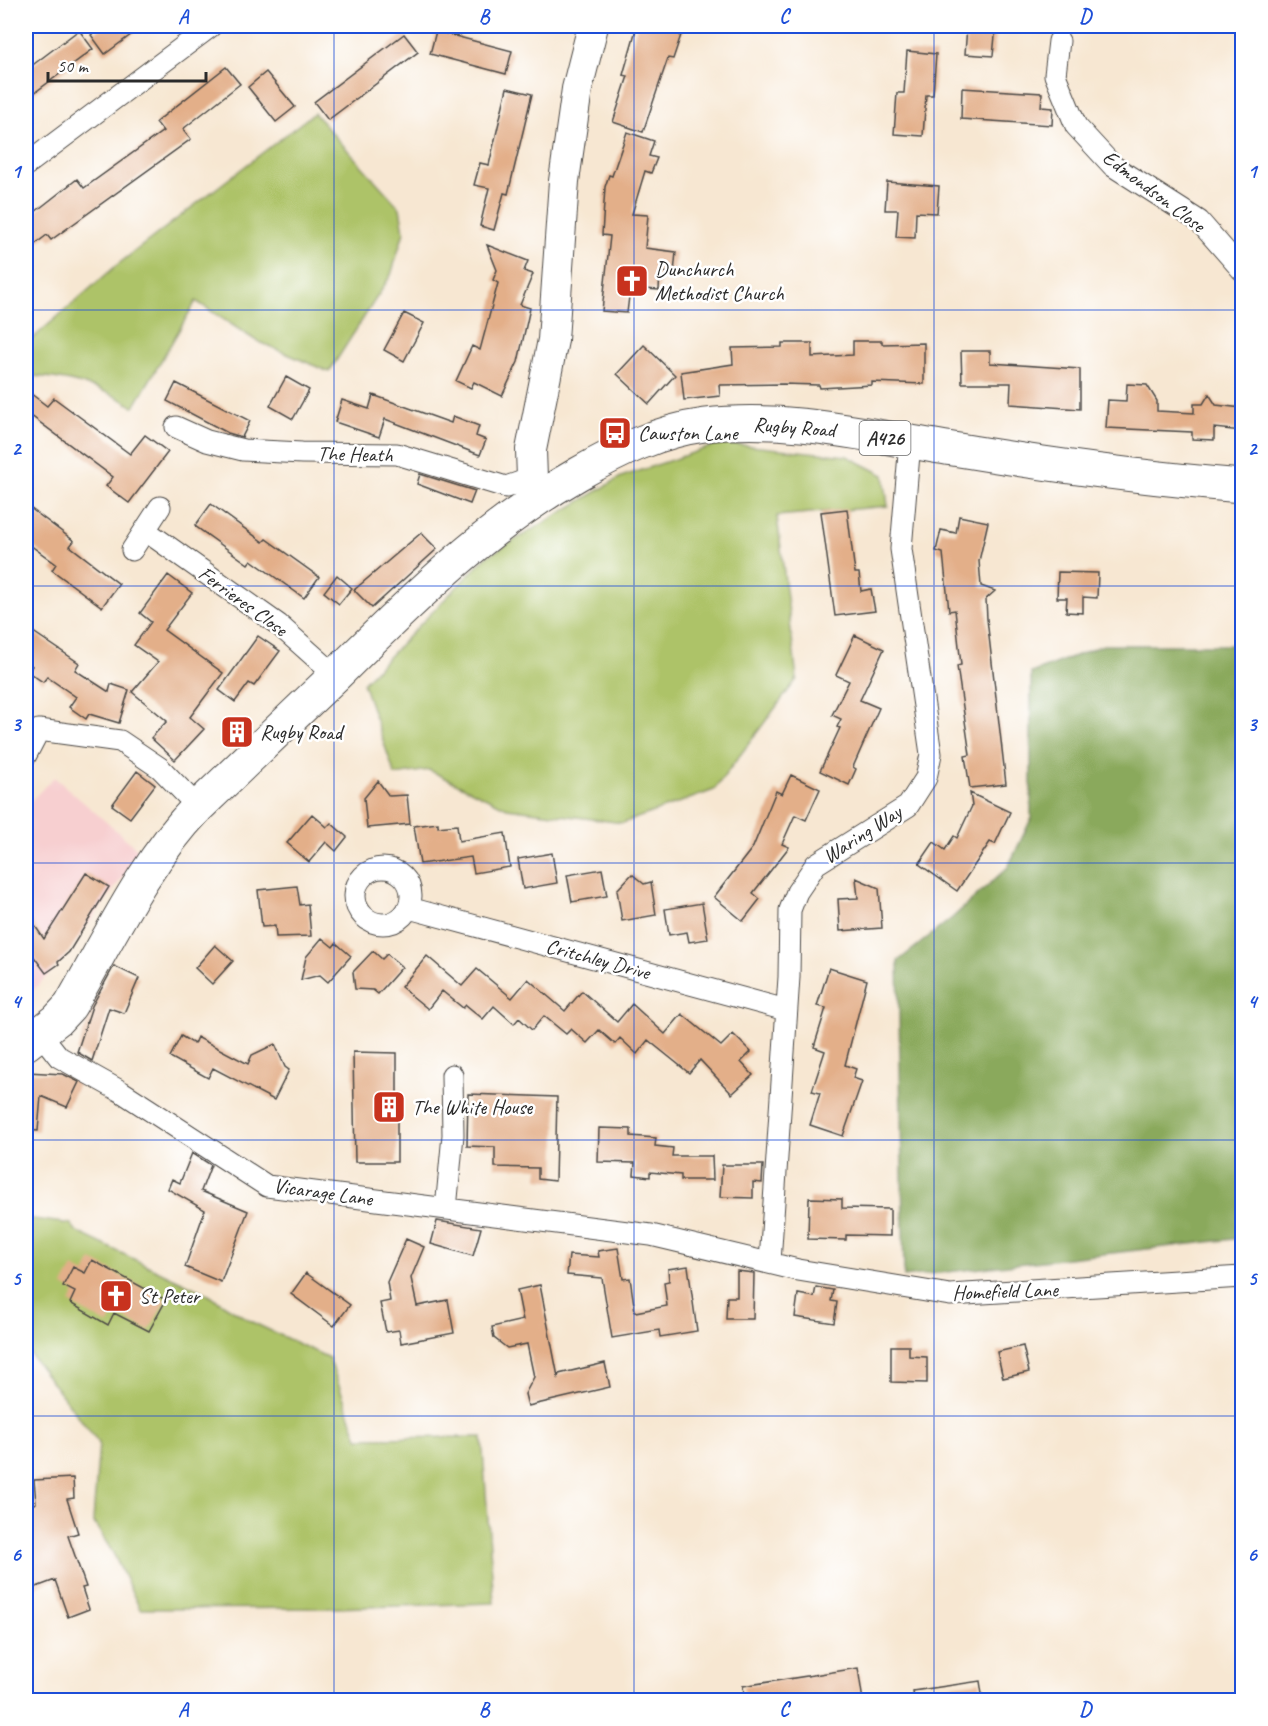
<svg xmlns="http://www.w3.org/2000/svg" width="1268" height="1726" viewBox="0 0 1268 1726" font-family="Caveat,sans-serif">
<rect width="100%" height="100%" fill="#fff"/>
<filter id="ink" filterUnits="userSpaceOnUse"><feTurbulence type="fractalNoise" baseFrequency=".0167" numOctaves="2"/><feDisplacementMap in="SourceGraphic" scale="12" xChannelSelector="R" yChannelSelector="G"/><feConvolveMatrix kernelMatrix="1 2 1 2 8 2 1 2 1" color-interpolation-filters="sRGB"/></filter>
<filter id="wash" filterUnits="userSpaceOnUse"><feTurbulence type="fractalNoise" baseFrequency=".008" numOctaves="4" result="noise"/><feDisplacementMap in="SourceGraphic" scale="24" xChannelSelector="R" yChannelSelector="G"/><feGaussianBlur stdDeviation="1.35" result="paint"/><feColorMatrix in="noise" values="0 0 0 0 0 0 0 0 0 0 0 0 0 0 0 0 0 1.4 0 .05"/><feComposite in="paint" operator="in"/></filter>
<g filter="url(#wash)">
<rect width="100%" height="100%" fill="#f7e7d2"/>
<path fill="#f7cfd0" d="M54,777l87,75 -77,106 -38,40v-192z"/>
<path fill="#adc367" stroke="#6c7749" stroke-width="1.5" d="M314,113l86,95 4,24 -13,43 -62,97 -74,-32 -59,-39 -62,106c-30,-20 -73,-31 -108,-31v-30l6,-7 85,-74z
M722,443l125,13 37,19 4,31 -111,10 20,163 -83,111 -91,33 -116,-15 -78,-38 -34,5 -32,-92 123,-126 135,-80z
M26,1218l45,6 6,8 130,62 45,28 77,36 29,80 124,-1 12,166 -162,5 -192,1 -27,-56 -20,-32 6,-78 -73,-94z"/>
<path fill="#8aa95c" stroke="#5a6a44" stroke-width="1.5" d="M1103,645h136l3,37v556l-338,39 -6,-316 54,-43 56,-51 23,-48v-146z"/>
<g id="blocks">
<path fill="#e3af89" d="M104,26h39l-38,28 -14,-19z
M637,26h47l-11,33 -5,-1 -25,74 -30,-10 15,-46 -5,-1z
M967,26h29l-3,30 -28,-2z
M79,30l14,19 -67,50v-29z
M436,31l76,20 -6,23 -76,-20z
M404,34l14,18 -90,68 -14,-18z
M907,51l29,3 -3,41h-7l-3,41 -29,-2 3,-41h7z
M226,67l14,17 -57,45 8,10 -140,101 -4,-5 -21,16v-32l51,-40 7,9 79,-57 -7,-9z
M266,72l29,35 -19,15 -28,-35z
M507,88l25,6 -24,100 -4,-1 -10,37 -14,-4 9,-38 -15,-3 6,-22 9,2z
M962,88l80,5 -1,14 12,1 -1,17 -91,-6z
M627,132l27,9 -5,15 8,2 -6,15 -6,-2 -13,43 16,1 -3,33 31,4 -2,21 -14,-1 -1,18 -29,-2 -3,25 -25,-2 8,-75 -8,-1 3,-48 4,-12 3,1z
M887,182l52,4 -2,27 -21,-1 -1,26 -19,-1 2,-27h-13z
M487,245l41,16 -4,10 9,3 -13,31 10,3 -12,54 -16,34 -28,-14 -3,6 -15,-7 16,-35 8,4 18,-67 -5,-3 4,-10z
M404,313l20,10 -20,38 -20,-11z
M853,341h29v3l42,-1v41l-52,-2v3l-52,3 -1,-3 -36,-1 -64,1 1,11 -36,4 -3,-28 52,-8 -1,-16 50,-1v-4h30v14l41,-2z
M644,345l31,30 -26,29 -32,-30z
M961,351h29v12l90,6v40l-70,-5 1,-21h-49z
M286,377l23,13 -16,29 -23,-13z
M176,383l74,38 -8,16 -14,-4 -61,-32z
M1127,384l20,1 10,16v10l37,2v-9h9l6,-10 7,11 26,3v23l-28,-3v12l-22,-1v-7l-86,-4 2,-28 18,1z
M26,390l21,16 7,-8 76,56 15,-19 23,17 -39,51 -23,-17 7,-9 -87,-65z
M373,395l78,28 2,-7 26,10 -3,10 10,4 -6,15 -95,-36 -6,18 -44,-15 7,-22 27,9z
M420,474l55,17 -5,13 -53,-20z
M211,504l52,38 3,-3 53,38 -15,21 -53,-38 -3,4 -53,-38z
M26,505l48,36 -4,5 49,38 -17,23 -50,-37 4,-6 -30,-22z
M847,509l8,64h4l2,18 10,-2 4,22 -40,5 -14,-104z
M959,516l29,6 -9,39 2,25 14,5 -9,8 1,20 19,165 -36,4 -5,-32 5,-1 -13,-89 4,-1 -6,-55 -6,1 -6,-58 -7,-2 5,-21 15,3z
M421,533l16,16 -65,59 -18,-18z
M1058,572l40,1 -1,25 -14,-1v16l-17,-1 1,-14h-10z
M168,575l24,18 -28,37 59,43 -33,44 14,12 -29,31 -24,-22 16,-17 -35,-29 26,-30 -24,-17 17,-23 -11,-9z
M337,575l15,13 -13,16 -15,-12z
M26,627l53,36 -4,7 34,22 2,-8 18,6 -10,33 -30,-9 -3,5 -17,-12 7,-10 -29,-20 -4,5 -15,-10 4,-6 -6,-5z
M855,635l29,14 -24,51 19,8 -26,59 3,2 -7,16 -29,-14 20,-43 -3,-1 4,-8 -9,-4 17,-34 -13,-6z
M258,636l22,15 -26,35 -5,-3 -14,19 -16,-12z
M137,771l18,14 -25,33 -18,-13z
M791,775l29,14 -14,31 -11,-5 -13,29 7,3 -36,46 7,6 -17,22 -29,-24 39,-50 23,-56 6,3z
M378,781l11,15 18,-1 3,29 -43,4 -3,-30z
M970,793l40,19 -15,32 -5,-2 -33,49 -38,-27 15,-22 11,8 9,-14 3,2 15,-32z
M312,814l15,13 4,-4 16,14 -11,14 -10,-9 -17,20 -22,-19z
M438,823v4l19,-2 2,16 46,-8 5,34 -36,6 -3,-16 -51,7 -6,-38z
M552,853l5,30 -34,6 -5,-30z
M602,869l5,27 -35,6 -5,-27z
M86,873l23,14 -40,65 -11,10 1,2 -13,9 -20,-27v-33l18,26z
M632,874l12,10 7,-2 5,33 -34,6 -5,-31z
M856,878l23,10 3,40 -42,3 -2,-32 20,-1z
M297,886l3,19 8,-1 3,32 -35,1 -1,-11 -13,1 -4,-37z
M702,903l6,36 -19,3 -2,-10 -18,3 -4,-26z
M322,938l11,9 3,-4 15,13 -23,26 -8,-7 -19,5 5,-23z
M215,945l18,16 -21,23 -17,-16z
M373,951l9,8 5,-5 15,13 -24,27 -5,-4 -18,-1 -2,-17z
M427,956l35,30 15,-17 35,29 16,-19 37,32 17,-20 35,31 15,-18 33,30 17,-20 39,32 12,-12 18,18 -10,10 12,13 -21,19 -32,-34 -11,13 -41,-33 -11,14 -17,-16 -5,6 -16,-14 -12,13 -16,-14 -5,5 -22,-18 -12,14 -13,-12 -5,6 -20,-18 -11,13 -17,-14 -3,3 -21,-17 -14,18 -27,-22z
M114,966l25,12 -15,35 -15,-5 -17,53 -15,-9 15,-46z
M829,968l38,12 -22,85 11,4 -3,9 9,3 -19,55 -33,-11 10,-32 -8,-2 13,-40 -11,-4 12,-39 -9,-2z
M181,1036l13,8 3,-7 51,27 4,-9 23,-11 10,23 4,3 -15,30 -61,-32 -5,10 -38,-21z
M353,1052l44,1v109h-42z
M27,1072l36,2 16,8 -12,25 -26,-11 -3,35 -12,-1z
M468,1094l89,3 -2,84 -17,-2v-11l-43,-1v-20l-28,-1z
M599,1128l32,1v7l25,2 -1,8 18,2 -1,8h40l1,24h-32v-5l-31,-3v5l-16,-2 1,-12 -37,-1z
M192,1153l19,12 -10,26 47,20 -27,71 -36,-15 20,-57 -37,-21 4,-10 8,4z
M722,1165h41l-1,18 -9,-1v16l-33,-1z
M809,1198l33,1v9l48,1v27l-44,-1v5l-38,-1z
M437,1221l44,7 -8,28 -42,-12z
M406,1239l18,8 -13,31 6,28 31,-6 6,33 -53,10 -2,-13 -13,2 -6,-29 10,-2 -3,-19z
M618,1248l5,31 7,-1 5,34 32,-6 -3,-24 5,-1 -1,-12 20,-3 9,65 -37,6 -1,-7 -47,8 -10,-60 -35,-3 2,-20 30,2 -1,-6z
M92,1260l74,40 -17,31 -35,-18 -6,12 -38,-22 5,-11 -12,-6 10,-19 12,6z
M737,1271l17,2 -1,46h-27l1,-22h10z
M306,1273l44,32 -16,21 -43,-32z
M540,1285l18,92 1,-3 46,-11 5,24 -82,19 -3,-12 9,-17 -7,-33 -20,4 -13,-10 -2,-11 31,-7 -6,-30z
M816,1287l17,3 -2,11 6,1 -3,21 -39,-6 3,-23 16,3z
M891,1346h18v10l18,1v26l-36,-1z
M1023,1346l6,26 -26,6 -6,-26z
M73,1478l1,20 -7,1 11,34 -10,3 18,51 -4,1 7,21 -21,8 -13,-37 -29,11v-84l10,-4 -2,-23z
M858,1668l5,33h-118l-2,-15z
M980,1681l3,20h-69l-1,-10z"/>
</g>
</g>
<g filter="url(#ink)">
<use href="#blocks" fill-opacity="0" stroke="#4a4744" stroke-width="1.5"/>
<g fill="none" stroke-linecap="round" stroke-linejoin="round">
<defs>
<path id="street" d="M1059,41l-4,34 21,51 37,40 86,55 43,49
M26,165l185,-139
M176,427l31,14 36,9 59,3 95,1 109,33 26,-9
M146,531l133,94 56,50
M132,550l28,-43
M26,755l13,-25 81,11 40,27 38,39
M355 896a28 28 0 1 1 56 0a28 28 0 1 1-56 0Z
M409,908l377,102
M40,1033l19,24 63,35 145,94 384,49 147,35 152,25 292,-18
M446,1209l7,-74 -1,-60
M770,1262l19,-285 1,-67 7,-18 19,-28 92,-58 18,-28 5,-24 -30,-205 9,-107"/>
<path id="secondary" d="M541,495l-9,-17 -1,-28 22,-110 11,-159 13,-92 16,-63"/>
<path id="primary" d="M26,1044l31,-24 13,-14c39,-67 74,-143 128,-199 46,-44 92,-88 138,-132 76,-75 149,-148 242,-201 40,-23 81,-43 127,-49 84,-10 166,11 248,24 96,16 192,29 289,37"/>
</defs>
<use href="#street" stroke="#4a4744" stroke-width="23"/>
<use href="#secondary" stroke="#4a4744" stroke-width="32"/>
<use href="#primary" stroke="#4a4744" stroke-width="35"/>
<use href="#street" stroke="#fff" stroke-width="21"/>
<use href="#secondary" stroke="#fff" stroke-width="30"/>
<use href="#primary" stroke="#fff" stroke-width="33"/>
</g>
</g>
<path fill="none" stroke="#1d4ed8" stroke-width="1.5" stroke-opacity="0.55" d="M334,26v1674M634,26v1674M934,26v1674M26,310h1216M26,586h1216M26,863h1216M26,1140h1216M26,1416h1216"/>
<defs>
<symbol id="church-square" viewBox="-11 -11 22 22"><rect x="-9" y="-9" width="18" height="18" rx="4" fill="#c8321e" stroke="#fff"/><path d="M-1.2-6h2.4v3.5h3.3v2.4h-3.3V6h-2.4V-.1h-3.3v-2.4h3.3Z" fill="#fff"/></symbol>
<symbol id="bus-square" viewBox="-11 -11 22 22"><rect x="-9" y="-9" width="18" height="18" rx="4" fill="#c8321e" stroke="#fff"/><path d="M-5-6H5V4H4V6H2V4H-2V6H-4V4H-5ZM-3.5-4V0h7V-4ZM-3.5 1.2v1.5H-2V1.2ZM2 1.2v1.5H3.5V1.2Z" fill="#fff"/></symbol>
<symbol id="building-square" viewBox="-11 -11 22 22"><rect x="-9" y="-9" width="18" height="18" rx="4" fill="#c8321e" stroke="#fff"/><path d="M-4-6H4V6H1V3H-1V6H-4ZM-2.5-4.3h1.7v1.8h-1.7ZM.8-4.3h1.7v1.8H.8ZM-2.5-1h1.7V.8h-1.7ZM.8-1h1.7V.8H.8Z" fill="#fff"/></symbol>
</defs>
<g fill-rule="evenodd">
<use href="#church-square" x="613" y="262" width="38" height="38"/>
<use href="#bus-square" x="596" y="414" width="38" height="38"/>
<use href="#building-square" x="218" y="713" width="38" height="38"/>
<use href="#building-square" x="370" y="1088" width="38" height="38"/>
<use href="#church-square" x="97" y="1277" width="38" height="38"/>
</g>
<g text-anchor="middle" stroke-width="5" stroke-linejoin="round" paint-order="stroke">
<rect fill="#fff" stroke="#6b6b6b" stroke-width="1.5" x="859.5" y="421" width="51" height="34" rx="4.5"/>
<g font-size="20" font-weight="bold" fill="#2b2b2b">
<text x="885" y="445">A426</text>
</g>
<g font-size="21" fill="#2b2b2b" stroke="#fff">
<text transform="translate(1154 191) rotate(37)" y="7">Edmondson Close</text>
<text transform="translate(794 427) rotate(4)" y="7">Rugby Road</text>
<text transform="translate(355 454) rotate(1)" y="7">The Heath</text>
<text transform="translate(243 601) rotate(36)" y="7">Ferrieres Close</text>
<text transform="translate(862 834) rotate(-33)" y="7">Waring Way</text>
<text transform="translate(598 959) rotate(15)" y="7">Critchley Drive</text>
<text transform="translate(323 1192) rotate(8)" y="7">Vicarage Lane</text>
<text transform="translate(1005 1291) rotate(-2)" y="7">Homefield Lane</text>
</g>
<g font-size="21" fill="#2b2b2b" stroke="#fff" text-anchor="start">
<text x="655" y="276">Dunchurch<tspan x="655" dy="24">Methodist Church</tspan></text>
<text x="638" y="440">Cawston Lane</text>
<text x="260" y="739">Rugby Road</text>
<text x="412" y="1114">The White House</text>
<text x="139" y="1303">St Peter</text>
</g>
</g>
<rect width="1268" height="1726" fill="none" stroke="#fff" stroke-width="66"/>
<path d="M48 72v9h158v-9" fill="none" stroke="#2b2b2b" stroke-width="3"/>
<text x="57" y="72" font-size="18" fill="#2b2b2b" stroke="#ffffff" stroke-width="4.5" paint-order="stroke">50 m</text>
<rect x="33" y="33" width="1202" height="1660" fill="none" stroke="#1d4ed8" stroke-width="2"/>
<g font-size="20" text-anchor="middle" font-weight="bold" fill="#1d4ed8">
<text x="183" y="23">A</text>
<text x="484" y="23">B</text>
<text x="784" y="23">C</text>
<text x="1085" y="23">D</text>
<text x="16" y="178">1</text>
<text x="1252" y="178">1</text>
<text x="16" y="455">2</text>
<text x="1252" y="455">2</text>
<text x="16" y="731">3</text>
<text x="1252" y="731">3</text>
<text x="16" y="1008">4</text>
<text x="1252" y="1008">4</text>
<text x="16" y="1285">5</text>
<text x="1252" y="1285">5</text>
<text x="16" y="1561">6</text>
<text x="1252" y="1561">6</text>
<text x="183" y="1716">A</text>
<text x="484" y="1716">B</text>
<text x="784" y="1716">C</text>
<text x="1085" y="1716">D</text>
</g>
</svg>
